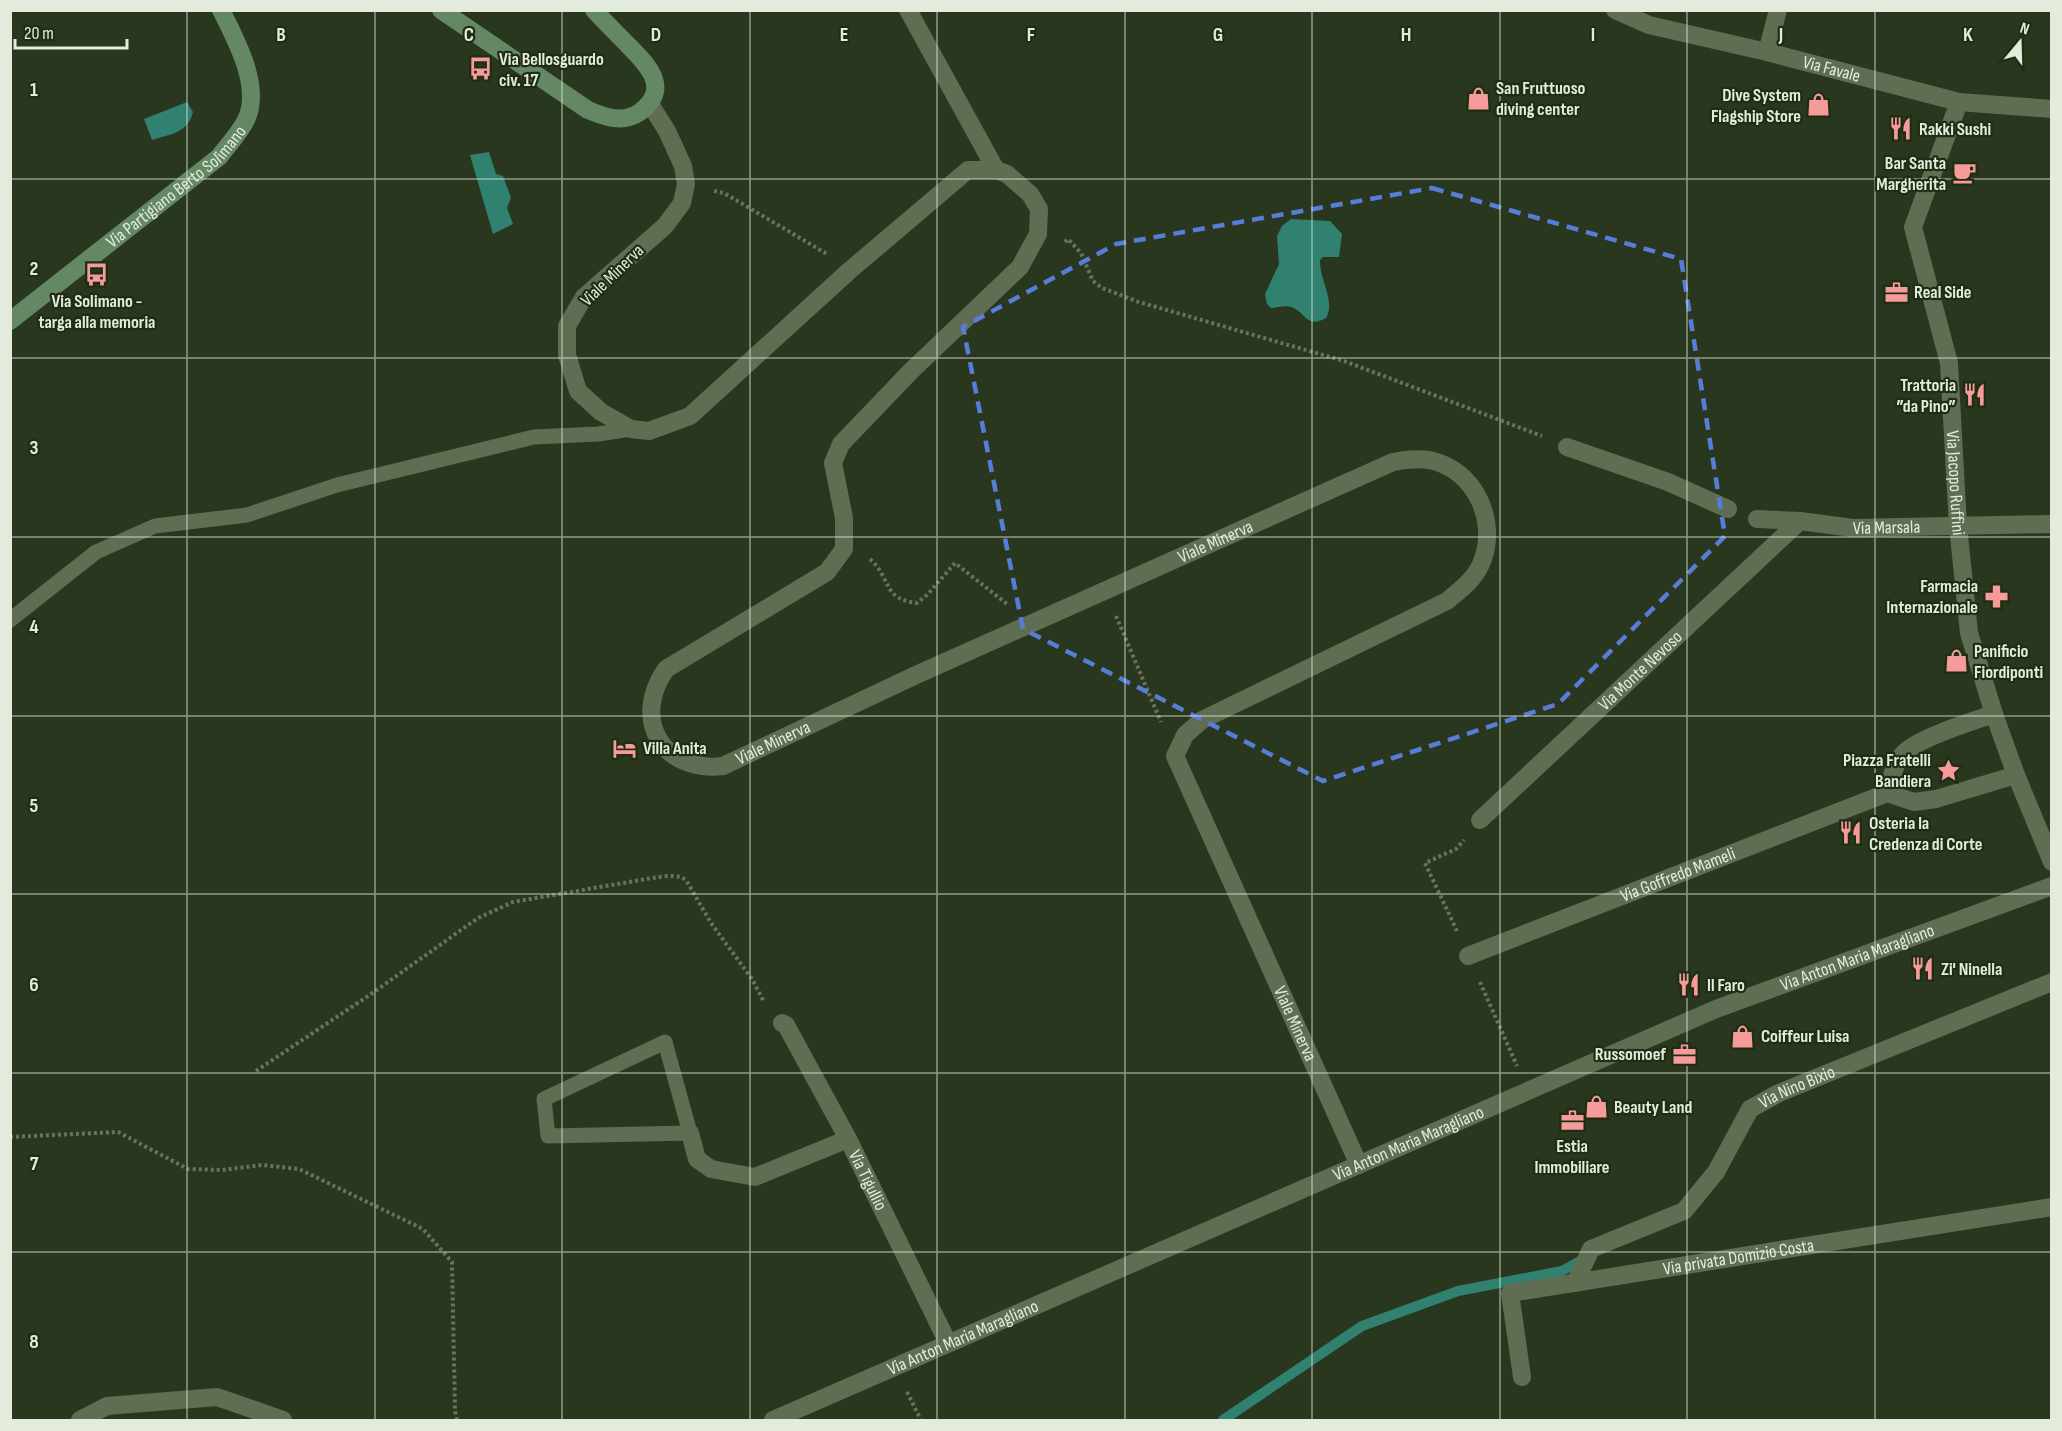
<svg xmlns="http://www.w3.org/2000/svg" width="2062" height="1431" viewBox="0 0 2062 1431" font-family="'Sofia Sans Condensed',sans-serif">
<rect width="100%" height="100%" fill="#2a371f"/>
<path fill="#30816f" d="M187,102l6,10c-5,21 -22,22 -41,28l-8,-21z
M489,152l7,22 7,2 8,22 -4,10 6,16 -20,10 -23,-79z
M1291,219l39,2 12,13 -3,23h-16l-3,3c-1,19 16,41 6,58 -20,11 -20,-6 -35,-11 -6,-2 -14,1 -20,1l-4,-4 -2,-10 14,-30 -2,-28 5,-10z"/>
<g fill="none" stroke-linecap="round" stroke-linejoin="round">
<path stroke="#30816f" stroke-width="10" d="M1223,1420l139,-94 96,-35 104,-20 25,-14"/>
<path stroke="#68735e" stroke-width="4" stroke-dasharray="3 3" stroke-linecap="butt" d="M714,191l10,2 103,61
M1065,242l3,-3 13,14 12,28 9,7 37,14 205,59 198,75
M870,559c22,20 12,40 47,44l11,-9 27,-31 52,41
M1116,616l45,106
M1457,931l-32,-68 31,-14 8,-9
M1480,982l37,84
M256,1071l115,-77 107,-76 35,-16 139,-24c11,-1 24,-5 34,2l25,43 41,56 12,23
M10,1137l108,-5 70,37 34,1 40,-5 37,4 124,60 29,33 3,149 2,9
M907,1392l14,28"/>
<path stroke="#5f6e53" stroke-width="15" d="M10,620l86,-68 59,-26 92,-11 90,-30 197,-48 64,-3 33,-5
M665,1042l25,91 -142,3 -4,-37z"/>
<g stroke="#5f6e53" stroke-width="18">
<path d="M908,10l88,160"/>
<path id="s1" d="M1615,10l34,15 118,27 192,50 93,7"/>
<path d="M1767,52l11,-42"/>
<path id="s2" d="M1959,102l-46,125 36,136 9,163 11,107 25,81 22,61 36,87"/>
<path id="s3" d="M650,104l17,27 16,35 3,18 -4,19 -17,23 -81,71 -17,29v29l11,36 23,21 30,17 18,2 41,-15 159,-145 119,-101h28l11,4 23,20 9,15 -1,25 -18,33 -109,104 -70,73 -8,19 11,55v31l-17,23 -161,97c-35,50 -4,104 57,97l193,-91 477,-213c12,-2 23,-4 36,-2 47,9 70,63 52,104 -7,16 -21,26 -34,37l-245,119 -17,15 -10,21 184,409"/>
<path d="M1567,447l101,35 60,27"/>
<path id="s4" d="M1757,519l43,2 53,7 199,-4"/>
<path d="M1887,793c4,-12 7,-30 16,-39 14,-16 70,-33 91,-40"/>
<path d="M1887,793l27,9 22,-3 80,-24"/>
<path id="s5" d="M1480,820l320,-299"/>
<path id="s6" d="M1468,956l419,-163"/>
<path id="s7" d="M782,1023l4,2 62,114 100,204"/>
<path d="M690,1133l7,26 14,10 44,8 93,-38"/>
<path id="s8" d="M1575,1283l16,-34 93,-38 32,-39 34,-63 29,-16 273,-111"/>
<path id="s9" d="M1522,1377l-12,-84 542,-86"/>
<path d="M80,1420l27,-14 110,-9 66,23"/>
<path id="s10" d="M773,1420l943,-411 336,-123"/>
</g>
<g stroke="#648764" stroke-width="18">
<path d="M441,10l147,100c17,7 35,14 52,2 32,-24 7,-48 -13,-68 -11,-11 -22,-22 -33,-34"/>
<path id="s11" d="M10,321l209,-164c9,-12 20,-23 27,-37 16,-33 -10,-80 -25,-110"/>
</g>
</g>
<path fill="none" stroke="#587dd9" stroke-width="4.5" stroke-dasharray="12 8" stroke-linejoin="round" d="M1432,188l249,71 44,277 -167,168 -235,77 -300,-152 -60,-302 153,-83z"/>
<path fill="none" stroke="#e3ecdc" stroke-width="1.5" stroke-opacity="0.55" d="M187,10v1410M375,10v1410M562,10v1410M750,10v1410M937,10v1410M1125,10v1410M1312,10v1410M1500,10v1410M1687,10v1410M1875,10v1410M10,179h2042M10,358h2042M10,537h2042M10,716h2042M10,894h2042M10,1073h2042M10,1252h2042"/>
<defs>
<symbol id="bus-bare" viewBox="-9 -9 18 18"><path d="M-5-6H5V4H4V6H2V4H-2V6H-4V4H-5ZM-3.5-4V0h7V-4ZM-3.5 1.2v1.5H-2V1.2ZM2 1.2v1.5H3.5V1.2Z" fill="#f59b99" stroke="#202d15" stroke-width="2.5" paint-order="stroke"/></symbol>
<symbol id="shop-bare" viewBox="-9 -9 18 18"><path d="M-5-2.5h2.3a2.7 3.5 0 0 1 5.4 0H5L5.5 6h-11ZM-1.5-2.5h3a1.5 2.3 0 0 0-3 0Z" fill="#f59b99" stroke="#202d15" stroke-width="2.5" paint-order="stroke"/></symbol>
<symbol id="restaurant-bare" viewBox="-9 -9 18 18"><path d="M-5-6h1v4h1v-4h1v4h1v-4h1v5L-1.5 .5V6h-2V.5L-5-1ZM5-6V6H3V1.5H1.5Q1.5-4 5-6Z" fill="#f59b99" stroke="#202d15" stroke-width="2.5" paint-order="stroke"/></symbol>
<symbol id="cafe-bare" viewBox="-9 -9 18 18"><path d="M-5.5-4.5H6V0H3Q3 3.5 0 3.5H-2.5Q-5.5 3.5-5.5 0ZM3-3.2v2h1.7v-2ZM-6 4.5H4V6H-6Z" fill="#f59b99" stroke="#202d15" stroke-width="2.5" paint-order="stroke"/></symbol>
<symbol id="office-bare" viewBox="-9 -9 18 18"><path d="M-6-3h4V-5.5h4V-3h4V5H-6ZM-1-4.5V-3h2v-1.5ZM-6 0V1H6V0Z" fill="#f59b99" stroke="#202d15" stroke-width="2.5" paint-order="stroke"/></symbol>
<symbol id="pharmacy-bare" viewBox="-9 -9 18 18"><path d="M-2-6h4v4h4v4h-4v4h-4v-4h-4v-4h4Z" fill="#f59b99" stroke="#202d15" stroke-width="2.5" paint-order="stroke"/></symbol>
<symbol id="hotel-bare" viewBox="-9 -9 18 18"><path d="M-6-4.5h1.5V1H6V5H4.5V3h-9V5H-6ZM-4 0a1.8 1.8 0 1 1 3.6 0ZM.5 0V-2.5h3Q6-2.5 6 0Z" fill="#f59b99" stroke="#202d15" stroke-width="2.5" paint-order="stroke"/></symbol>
<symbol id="sight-bare" viewBox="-9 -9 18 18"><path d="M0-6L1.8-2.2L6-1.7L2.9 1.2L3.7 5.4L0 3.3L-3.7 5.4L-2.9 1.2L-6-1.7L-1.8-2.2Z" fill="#f59b99" stroke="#202d15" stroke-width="2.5" paint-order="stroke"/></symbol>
</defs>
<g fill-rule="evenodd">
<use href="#bus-bare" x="464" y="52" width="33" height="33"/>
<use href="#shop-bare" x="1462" y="82" width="33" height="33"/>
<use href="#shop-bare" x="1802" y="88" width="33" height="33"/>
<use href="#restaurant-bare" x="1884" y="112" width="33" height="33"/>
<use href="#cafe-bare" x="1948" y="156" width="33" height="33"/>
<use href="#bus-bare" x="80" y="258" width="33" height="33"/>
<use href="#office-bare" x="1880" y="276" width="33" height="33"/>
<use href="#restaurant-bare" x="1958" y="378" width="33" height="33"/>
<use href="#pharmacy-bare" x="1980" y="580" width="33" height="33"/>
<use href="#shop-bare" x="1940" y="644" width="33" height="33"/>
<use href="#hotel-bare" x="608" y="732" width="33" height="33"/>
<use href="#sight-bare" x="1932" y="754" width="33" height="33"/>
<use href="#restaurant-bare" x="1834" y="816" width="33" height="33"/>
<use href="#restaurant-bare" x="1906" y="952" width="33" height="33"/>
<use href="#restaurant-bare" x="1672" y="968" width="33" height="33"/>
<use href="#shop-bare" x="1726" y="1020" width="33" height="33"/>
<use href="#office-bare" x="1668" y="1038" width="33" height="33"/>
<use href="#shop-bare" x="1580" y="1090" width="33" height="33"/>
<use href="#office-bare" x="1556" y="1104" width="33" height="33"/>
</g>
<g text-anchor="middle" stroke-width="4.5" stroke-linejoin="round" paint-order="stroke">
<g font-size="18" font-weight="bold" fill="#e3ecdc" stroke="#202d15" text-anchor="start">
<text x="499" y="65">Via Bellosguardo<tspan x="499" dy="21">civ. 17</tspan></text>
<text x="1496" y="94">San Fruttuoso<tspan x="1496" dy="21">diving center</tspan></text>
<text x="1801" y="101" text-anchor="end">Dive System<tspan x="1801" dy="21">Flagship Store</tspan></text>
<text x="1919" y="135">Rakki Sushi</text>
<text x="1946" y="169" text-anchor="end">Bar Santa<tspan x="1946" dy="21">Margherita</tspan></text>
<text x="1914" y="298">Real Side</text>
<text x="97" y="307" text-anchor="middle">Via Solimano -<tspan x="97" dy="21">targa alla memoria</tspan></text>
<text x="1956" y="391" text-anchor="end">Trattoria<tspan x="1956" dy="21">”da Pino”</tspan></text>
<text x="1978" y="592" text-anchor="end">Farmacia<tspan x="1978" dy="21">Internazionale</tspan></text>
<text x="1974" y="657">Panificio<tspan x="1974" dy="21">Fiordiponti</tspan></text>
<text x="643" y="754">Villa Anita</text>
<text x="1931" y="766" text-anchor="end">Piazza Fratelli<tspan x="1931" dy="21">Bandiera</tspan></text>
<text x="1869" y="829">Osteria la<tspan x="1869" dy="21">Credenza di Corte</tspan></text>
<text x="1941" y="975">Zi' Ninella</text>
<text x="1707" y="991">Il Faro</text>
<text x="1761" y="1042">Coiffeur Luisa</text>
<text x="1666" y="1060" text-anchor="end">Russomoef</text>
<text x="1614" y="1113">Beauty Land</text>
<text x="1572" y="1152" text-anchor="middle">Estia<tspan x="1572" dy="21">Immobiliare</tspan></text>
</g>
<g font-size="18" fill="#e3ecdc" stroke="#202d15">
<text dy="6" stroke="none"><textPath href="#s1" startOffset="225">Via Favale</textPath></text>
<text dy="6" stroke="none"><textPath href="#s11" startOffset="214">Via Partigiano Berto Solimano</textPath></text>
<text transform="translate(612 275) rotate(-44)" y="6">Viale Minerva</text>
<text dy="6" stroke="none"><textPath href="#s2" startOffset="394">Via Jacopo Ruffini</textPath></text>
<text dy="6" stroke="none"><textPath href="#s4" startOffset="130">Via Marsala</textPath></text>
<text dy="6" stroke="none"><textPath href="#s3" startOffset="2259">Viale Minerva</textPath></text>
<text dy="6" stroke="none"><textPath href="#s5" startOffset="219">Via Monte Nevoso</textPath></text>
<text dy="6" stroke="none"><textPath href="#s3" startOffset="1773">Viale Minerva</textPath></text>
<text dy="6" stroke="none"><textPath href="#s6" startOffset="225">Via Goffredo Mameli</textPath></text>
<text dy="6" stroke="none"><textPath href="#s10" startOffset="1179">Via Anton Maria Maragliano</textPath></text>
<text dy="6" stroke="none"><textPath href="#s3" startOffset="3285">Viale Minerva</textPath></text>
<text dy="6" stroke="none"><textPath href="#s8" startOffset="312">Via Nino Bixio</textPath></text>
<text dy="6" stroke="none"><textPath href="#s10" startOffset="693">Via Anton Maria Maragliano</textPath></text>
<text dy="6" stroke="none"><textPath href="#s7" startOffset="180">Via Tigullio</textPath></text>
<text dy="6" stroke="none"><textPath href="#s9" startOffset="316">Via privata Domizio Costa</textPath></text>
<text dy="6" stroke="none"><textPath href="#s10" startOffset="207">Via Anton Maria Maragliano</textPath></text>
</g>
</g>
<g font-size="20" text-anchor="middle" font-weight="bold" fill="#e3ecdc" stroke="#202d15" stroke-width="4.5" stroke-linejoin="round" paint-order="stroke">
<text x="281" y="41">B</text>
<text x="469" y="41">C</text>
<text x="656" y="41">D</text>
<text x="844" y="41">E</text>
<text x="1031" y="41">F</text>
<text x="1218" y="41">G</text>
<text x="1406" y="41">H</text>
<text x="1593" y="41">I</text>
<text x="1781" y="41">J</text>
<text x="1968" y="41">K</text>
<text x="34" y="96">1</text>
<text x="34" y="275">2</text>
<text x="34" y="454">3</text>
<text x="34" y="633">4</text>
<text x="34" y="812">5</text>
<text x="34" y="991">6</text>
<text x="34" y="1170">7</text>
<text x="34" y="1348">8</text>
</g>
<rect width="2062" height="1431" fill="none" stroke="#e3ecdc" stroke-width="24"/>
<g transform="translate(2020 42) rotate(19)" stroke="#202d15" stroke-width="4.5" paint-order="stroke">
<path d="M0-4.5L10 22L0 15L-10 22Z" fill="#e3ecdc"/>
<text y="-9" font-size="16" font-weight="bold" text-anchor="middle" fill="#e3ecdc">N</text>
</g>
<path d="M15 39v9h112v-9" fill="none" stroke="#e3ecdc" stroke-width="3"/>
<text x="24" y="39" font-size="18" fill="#e3ecdc" stroke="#202d15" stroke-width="4.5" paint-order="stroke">20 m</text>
</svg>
